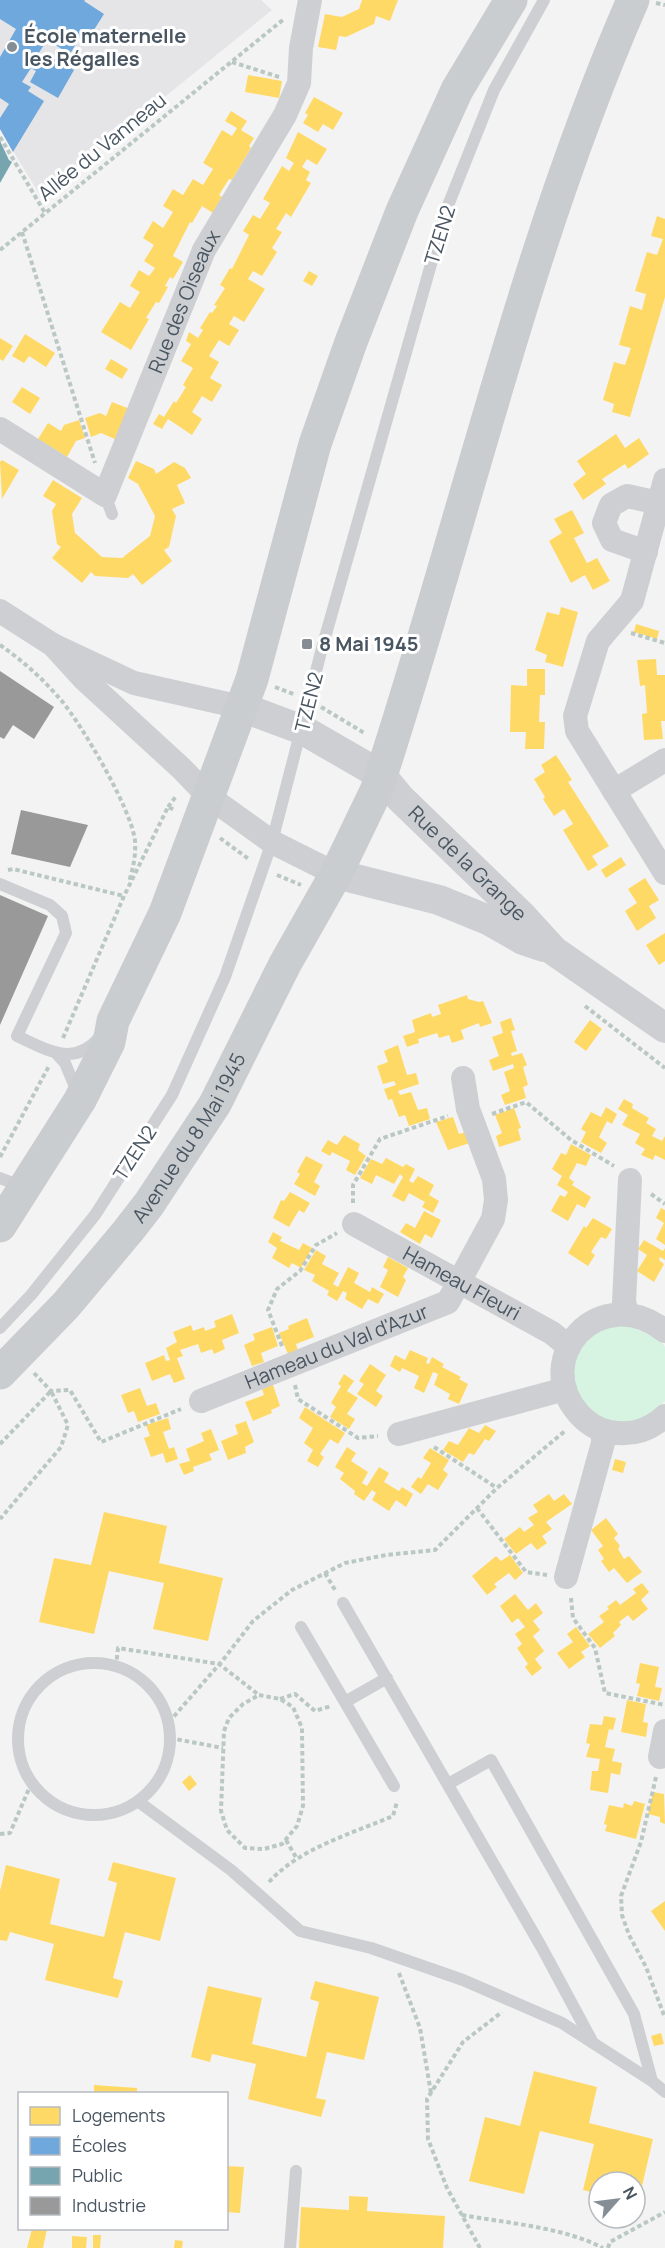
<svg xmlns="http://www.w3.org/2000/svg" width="665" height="2248" viewBox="0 0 665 2248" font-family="Manrope,sans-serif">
<rect width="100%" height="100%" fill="#f4f3f3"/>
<path fill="#e5e4e6" d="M0,0h261l11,10 -231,187 -41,-68z"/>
<path fill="#d7f3e1" d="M626,1324l34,16 5,7v54c-52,59 -123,-19 -76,-61 4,-4 9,-9 14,-11 7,-3 16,-4 23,-5z"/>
<path fill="#ffd966" d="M362,0h36l-8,21 -14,-5 -2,8 -28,13 -7,-1 -3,14 -18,-3 7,-33 17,3 17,-8z
M248,75l34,6 -3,17 -34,-6z
M314,97l29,16 -10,17 -10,-6 -5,8 -15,-9 5,-8 -3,-2z
M231,111l16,10 -6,9 13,8 -5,8 2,2 -19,32 -3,-1 -10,16 3,2 -9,16 -11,-7 -10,17 -2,-1 -17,34 10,6 -10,17 -3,-2 -5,9 3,1 -9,16 -3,-1 -10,16 3,1 -18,31 -30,-18 19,-30 10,6 10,-16 -10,-6 9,-16 10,6 6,-8 -11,-7 10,-16 -11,-7 10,-17 10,7 10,-16 -10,-6 10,-17 10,6 10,-16 10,6 10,-16 -10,-6 19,-33 10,6 5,-8 -12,-7z
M298,132l29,17 -10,16 -10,-6 -5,8 8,5 -4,8 5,3 -20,34 -5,-4 -10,16 6,3 -10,16 5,4 -15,24 -9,-5 -5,8 17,10 -21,33 -10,-6 -5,8 10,6 -10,16 -10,-6 -10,16 10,6 -9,16 12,7 -10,17 -10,-6 -10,16 10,7 -10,16 -24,-16 -6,10 -9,-5 6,-10 5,3 10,-16 2,2 10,-16 -3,-2 10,-17 -12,-7 10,-17 -5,-3 3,-9 9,6 5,-8 -3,-2 10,-16 2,1 5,-7 -3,-1 11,-17 -5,-3 10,-17 2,1 17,-34 -6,-4 10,-16 7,4 10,-16 -7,-4 19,-33 7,5 5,-8 -8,-5z
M657,216l8,3v78l-35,120 -18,-5 2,-8 -11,-4 11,-38 11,3 6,-17 -12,-3 11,-39 12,4 4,-16 -11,-3 12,-39 10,3 6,-16 -12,-3z
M309,271l9,5 -6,10 -9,-5z
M25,334l30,19 -9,14 -17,-11 -5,7 -12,-7z
M0,338l13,8 -10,15 -3,-2z
M111,359l17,10 -6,10 -17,-10z
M22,387l18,11 -10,16 -18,-12z
M112,402l18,7 -13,31 -16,-7 -10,4 -6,-19 15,-5 6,3z
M79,420l6,18 -9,3 -9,16 -29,-18 10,-16 13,8 3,-6z
M616,434l9,14 14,-10 10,16 -21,15 -3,-5 -23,15 4,5 -23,16 -10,-16 13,-10 -9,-13z
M2,460l17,10 -17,29 -2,-37z
M136,461l18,8 2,5 18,-12 11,6 6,10 -14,7 8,18 -13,6 4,7 -7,31 -5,3 8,11 -30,24 -9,-11 -5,4 -33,-2 -4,-4 -9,11 -30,-25 9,-11 -4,-3 -5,-33 4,-7 -13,-8 10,-16 29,18 -10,16 3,19 27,24 20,1 28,-22 5,-20 -17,-32 -10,-6z
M572,510l12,23 -10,5 13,25 10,-5 13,23 -17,9 -8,-15 -14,8 -22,-42 13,-8 -8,-14z
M561,607l17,5 -15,55 -18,-5 2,-7 -12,-5 12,-38 12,3z
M636,624l23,7 -2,8 -23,-7z
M656,659l1,16h8v46h-4l2,18 -19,1 -2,-26 5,-1 -2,-28 -5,1 -3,-26z
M527,669h18v26h-5l-1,27h6l-1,27h-19l1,-17h-16l1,-47 16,1z
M556,755l16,25 -4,2 41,64 -17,10 6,9 -10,6 -25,-41 10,-6 -9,-15 -10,7 -11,-17 2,-2 -11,-18 11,-7 -4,-7z
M621,857l5,8 -20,13 -5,-8z
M645,878l14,22 -10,6 7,12 -19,13 -12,-20 12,-8 -9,-14z
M665,933v28l-6,4 -13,-20z
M467,995l1,4 11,3 4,-1 9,22 -12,4 -1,-4 -18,7 3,9 -12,4 -3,-8 -10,3 -2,-5 -19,6 1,4 -12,4 -4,-11 12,-4 -3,-12 19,-7 1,4 9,-3 -3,-9z
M511,1018l4,12 -4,1 6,20 -6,2 1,3 10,-3 5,12 -4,2 5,18 -5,2 3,11 -21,7 -4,-10 9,-4 -6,-19 10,-4 -1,-4 -20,7 -4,-11 10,-4 -7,-19 11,-4 -3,-11z
M590,1020l12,9 -16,22 -12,-9z
M398,1045l9,30 9,-2 3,11 -21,7 2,4 11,-3 7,18 9,-2 3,11 -21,7 -4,-11 -6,2 -7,-18 -4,1 -4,-11 12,-4 -2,-4 -11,3 -6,-18 11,-4 -4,-11z
M624,1099l9,5 -1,4 17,10 -3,5 10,6 -4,7 10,5 3,-5v24l-10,-5 -2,5 -12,-5 4,-6 -10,-6 5,-9 -18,-9 6,-10 -10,-6z
M606,1107l11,7 -5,10 -5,-3 -8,16 8,6 -6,10 -20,-11 5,-10 -5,-3 10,-17 10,5z
M514,1108l7,20 -3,1 3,11 -22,7 -3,-11 6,-3 -7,-18z
M453,1117l6,17 7,-2 4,11 -22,7 -12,-28z
M344,1135l16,9 -2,6 8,6 -11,19 -9,-5 4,-9 -18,-9 -2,4 -9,-5 7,-11 9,5z
M571,1144l20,11 -5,11 -9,-3 -8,15 5,4 -2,3 19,12 -6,11 -8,-4 -9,17 -17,-10 9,-16 5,2 3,-5 -11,-7 5,-9 -10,-7 9,-16 5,2z
M306,1156l17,9 -9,17 6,4 -5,10 -21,-12 6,-10 -3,-2z
M386,1158l17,9 3,-3 9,5 -6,12 4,2 5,-7 16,9 -5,10 10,6 -6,12 -11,-6 3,-5 -16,-9 -5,9 -12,-6 11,-19 -3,-3 -6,10 -18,-9 -4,9 -12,-6 11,-19 11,5z
M290,1192l20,11 -6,10 -5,-3 -10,17 -16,-9 8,-18 3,1z
M661,1208l4,2v35l-9,-6 8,-16 -8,-5z
M424,1211l17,9 -9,18 -7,-4 -5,10 -20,-12 6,-9 9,5z
M593,1218l19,11 -6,10 -5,-2 -10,15 4,3 -7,11 -20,-13 16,-27 2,2z
M273,1232l9,5 -2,4 19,9 4,-7 9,5 -11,20 -9,-5 -3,5 -17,-10 5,-10 -9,-6z
M644,1240l19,11 2,-3v12l-5,-3 -1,3 5,4 -10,18 -17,-11 10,-16 -9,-6z
M316,1250l10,6 -4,8 17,9 -6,11 5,3 10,-20 11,6 -5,10 16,9 2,-5 12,7 -6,10 -10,-5 -6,10 -17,-10 2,-6 -4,-2 -6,10 -10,-6 2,-4 -17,-10 3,-6 -11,-5z
M388,1257l20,11 -5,9 3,3 -8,17 -18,-10 8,-17 -5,-3z
M232,1314l7,19 -17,7 3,9 -11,5 -2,-5 -11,4 -3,-9 -18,6 3,6 -6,2 8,21 -11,4 -4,-9 -18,7 -7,-18 19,-8 2,6 4,-1 -4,-12 11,-6 -4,-10 18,-7 2,6 11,-4 1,4 11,-4 -2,-6z
M307,1318l7,19 -18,7 2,7 -10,3 -9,-21 10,-4 -1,-3z
M272,1327l6,19 -17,7 3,9 -12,4 -8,-21 11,-5 -2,-6z
M410,1350l18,8 -2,5 3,1 3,-7 12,7 -2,3 19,10 -2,2 9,5 -9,20 -11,-5 2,-5 -16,-9 4,-11 -5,-2 -9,21 -10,-5 5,-12 -17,-8 -2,4 -10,-6 5,-11 10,5z
M370,1364l16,11 -10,16 7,5 -7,11 -19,-13 7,-10 -5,-3z
M344,1374l10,7 -7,10 11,7 -11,16 8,5 -6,10 -19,-12 6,-10 -5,-4 10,-17 -3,-2z
M273,1385l7,21 -9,4 1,3 -19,8 -8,-19 19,-7 -2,-6z
M140,1388l7,18 9,-3 4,11 -22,8 -4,-11 -6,2 -7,-18z
M305,1407l40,26 -7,11 -8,-5 -10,15 4,3 -6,10 -11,-6 6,-11 -9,-7 9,-15 -14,-10z
M168,1418l3,11 -8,3 6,17 5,-2 4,12 -12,4 -3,-10 -12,4 -7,-19 6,-2 -4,-11z
M246,1421l8,21 -9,5 1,6 -18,7 -7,-19 17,-7 -3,-9z
M485,1425l11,6 -7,10 -4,-2 -11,16 -5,-2 -6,9 -20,-12 6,-9 9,4 11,-17 10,5z
M211,1429l8,21 -10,4 3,6 -19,7 1,4 -10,4 -5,-11 11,-3 -4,-12 18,-8 -3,-8z
M347,1447l9,6 -5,8 17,11 -6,11 5,3 12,-19 10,6 -5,9 15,9 3,-4 11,7 -7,13 -10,-7 -7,11 -17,-11 4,-7 -4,-3 -8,11 -10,-7 1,-3 -15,-12 4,-6 -9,-6z
M430,1448l19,12 -6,10 5,4 -10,16 -10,-6 -7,10 -10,-7 7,-10 3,2 10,-16 -8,-5z
M615,1459l11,3 -3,11 -11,-3z
M549,1494l5,7 10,-7 8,10 -26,18 6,7 -10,7 5,7 -10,7 -6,-7 -15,11 -12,-15 16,-12 4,5 10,-7 -6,-7 10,-6 -5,-7z
M104,1512l63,14 -8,37 64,15 -15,63 -55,-12 11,-46 -55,-12 -15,63 -55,-12 15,-64 37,7z
M606,1518l12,16 -4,4 6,8 -2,3 6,10 5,-3 13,16 -15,11 -13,-15 -5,4 -8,-11 3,-2 -6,-9 5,-4 -12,-16z
M510,1555l13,18 -8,7 -6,-7 -15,11 3,3 -10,8 -15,-19 24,-20 5,5z
M642,1583l7,9 -8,8 7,9 -15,12 -5,-6 -9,7 2,3 -8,8 2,3 -15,12 -12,-14 16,-12 -5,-6 10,-7 -2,-2 9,-7 4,5 16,-12 -3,-4z
M515,1594l13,16 8,-7 7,10 -10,8 7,9 -7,6 11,15 -9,8 7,9 -10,8 -7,-9 3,-3 -11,-16 5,-4 -7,-10 10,-7 -7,-9 -6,5 -12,-17z
M576,1627l14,19 -9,6 4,5 -16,12 -12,-16 16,-11 -6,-8z
M640,1663l19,4 -4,20 7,1 -3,13 -22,-5 3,-12 -4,-1z
M627,1700l19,4 -3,18 5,1 -2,14 -25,-5z
M604,1716l12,2 -3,12 -4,-1 -4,18 10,2 -3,12 10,2 -2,12 -9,-2 -3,20 -18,-3 2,-19h6l2,-12 -14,-2 4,-13 -4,-1 4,-19 12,1z
M190,1775l7,9 -8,7 -7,-9z
M653,1792l11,2 1,30 -5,-2v-5l-12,-3z
M634,1801l11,3 -9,35 -31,-8 2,-6 -3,-1 5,-19 14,3 1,-5 8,3z
M113,1862l63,16 -16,63 -35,-9 -12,46 10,3 -5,17 -73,-18 9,-36 -44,-12 -3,9 -7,-1v-49l6,-26 54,14 -10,45 54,13 13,-54 -9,-3z
M665,1901v30l-14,-20z
M315,1981l64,16 -15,63 -37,-8 -11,46 10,2 -5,17 -73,-18 8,-35 -44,-10 -2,8 -19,-5 17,-71 54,12 -10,46 54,13 13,-55 -9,-3z
M661,2033l3,11 -10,2 -3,-10z
M534,2071l63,16 -8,36 64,16 -15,64 -3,-1v-20h-36v12l-16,-4 11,-46 -54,-13 -16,63 -55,-13 16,-64 35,9z
M94,2085l43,3v6h-43z
M226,2166l18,1 -4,46 -14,-1z
M349,2196l19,1 -1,14 78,5 -2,32h-144l2,-41 48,3z
M32,2229h15l-4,19h-16z
M93,2235h8l-1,13h-7z
M72,2236l15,1 -1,11h-14z
M175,2240l8,1 -1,7h-8z"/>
<path fill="#6fa8dc" d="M0,0h85l-1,1 20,13 -17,27 -7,-4 -10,17 -23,-14 -12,19 6,4 5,-9 28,16 -16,28 -28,-16 6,-11 -5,-3 -9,14 9,5 -3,4 16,10 -31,51 -13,-23v-11l9,-14 -9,-6v-41l16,-28 -16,-10z"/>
<path fill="#76a5af" d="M0,141l9,19 3,2 -12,21z"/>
<path fill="#999" d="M0,671l54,36 -20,32 -21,-14 -9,14 -4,-2z
M21,810l67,15 -18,42 -59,-13z
M0,895l48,21 -48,109z"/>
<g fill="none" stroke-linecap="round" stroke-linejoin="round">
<path stroke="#bac8c3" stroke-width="4" stroke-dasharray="4.5 3" stroke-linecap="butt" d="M656,3l9,2
M232,62l47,15
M0,137l45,76
M22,232l73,231
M0,250l284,-231
M631,633l34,10
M0,645c22,15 44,35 61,55 21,25 71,110 74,141 1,15 -2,27 -6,41
M275,687l21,8
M321,707l45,27
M168,807l9,-12
M220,838l30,22
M8,870l5,-1 111,27
M277,875l24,10
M585,1006l80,62
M63,1038l61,-142 44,-89 7,3
M492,1114l34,-12 45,38 43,26
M0,1157l49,-91
M651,1194l14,10
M353,1203v-18l27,-46 68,-23
M282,1346l-14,-36 9,-21 23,-18 16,-26 21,-12
M34,1373l17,18 19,-1 31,52 80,-33
M295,1385l3,14 60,39 20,-2
M0,1444l51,-53 17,34 -7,22 -61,72
M434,1447l63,41
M477,1508l49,64 21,3
M325,1573l10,17
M571,1598l2,20 22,30 10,45 60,12
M116,1667l2,-19 101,16 40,31
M259,1695l21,4 13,8 9,21 1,78 -6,20 -15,18 -18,5 -19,-1 -18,-18 -6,-19 3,-80 5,-13 14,-14z
M280,1699l15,-5 20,17 16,-5
M169,1722l54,-62 30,-39 39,-31 53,-27 41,-8 49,-5 62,-62 68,-57
M170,1738l53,10
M656,1777l-15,65 -20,54 1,19 7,20 17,32 19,51
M0,1834l10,-1 21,-49
M286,1840l11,19
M269,1882c31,-34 82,-48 124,-66l4,-14
M399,1973l21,55 11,65
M462,2215c44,8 101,12 141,33
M480,2248l-33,-60 -19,-49 -1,-40 36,-57 39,-30
M608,2248l2,-6 55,-30"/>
<path stroke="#cdcfd2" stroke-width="12" d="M105,495l7,19
M0,884l50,21 12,11 4,17 -49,103c29,13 56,32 82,2
M56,1053l9,10 13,31
M0,1178l23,9
M0,1328l31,-33 64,-80 77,-120 53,-118 47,-135 50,-194 125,-440 47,-118 50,-90
M343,1603l199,345 50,93
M301,1627l93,159
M18 1739a76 76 0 1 1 152 0a76 76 0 1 1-152 0Z
M345,1702l42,-24
M448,1784l43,-24 143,254 18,67
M139,1802l92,68 69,61 71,17 92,32 99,43 90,58 13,11
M290,2248l6,-77"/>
<g stroke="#cdcfd2" stroke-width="24">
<path id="s1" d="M0,429l105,66 99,-245 81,-135 14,-32 2,-35 9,-48"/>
<path d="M665,480l-33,121 -34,40 -23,75 2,15 88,142"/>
<path d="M646,552l-34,-12 -8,-17 7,-18 16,-9 32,7"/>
<path d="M0,611l53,34 81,38 107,24"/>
<path d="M53,645l31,34 97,89 27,28 64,46 64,32"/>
<path d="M614,791l51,-31"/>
<path id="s2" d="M354,1224l198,109 17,14"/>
<path d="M627,1313l-3,-11 6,-122"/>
<path d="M665,1331c-66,-51 -135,28 -86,83 8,9 19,16 31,18 21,4 39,-1 55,-16"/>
<path id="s3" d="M201,1401l247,-99 45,-83 3,-19 -2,-21 -26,-70 -5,-31"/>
<path d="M399,1434l166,-45"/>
<path d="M566,1577l37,-134v-12"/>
<path d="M660,1757l5,-26"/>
</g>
<g stroke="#cdcfd2" stroke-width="30">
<path id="s4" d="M241,707l62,23 78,45 19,23 123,119 31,34 111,77"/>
<path d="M336,874l103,26 49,20 35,20 21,7"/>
</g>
<g stroke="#cacdd0" stroke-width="33">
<path d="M0,1226l80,-126 29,-58 4,-21 52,-108 87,-234 63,-235 36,-102 51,-131 55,-121 54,-90"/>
<path id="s5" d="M0,1373l66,-68 62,-74 21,-27 66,-100 70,-140 51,-90 40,-83c87,-263 146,-537 257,-791"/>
</g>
</g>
<g fill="#858d95" stroke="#fff" stroke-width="2">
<circle cx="12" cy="47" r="6"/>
<rect x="301" y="638" width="12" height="12" rx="3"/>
</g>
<g text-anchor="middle" stroke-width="6" stroke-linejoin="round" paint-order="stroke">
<g font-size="20" font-weight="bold" fill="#495662" stroke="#fff" text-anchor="start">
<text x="24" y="43">École maternelle<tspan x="24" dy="23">les Régalles</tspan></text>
<text x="319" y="651">8 Mai 1945</text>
</g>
<g font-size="20" fill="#495662" stroke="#fff">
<text transform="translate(102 147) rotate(-39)" y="7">Allée du Vanneau</text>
<text transform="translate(440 235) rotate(-73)" y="7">TZEN2</text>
<text dy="7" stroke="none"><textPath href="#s1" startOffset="333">Rue des Oiseaux</textPath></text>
<text transform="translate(309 702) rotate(-76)" y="7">TZEN2</text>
<text dy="7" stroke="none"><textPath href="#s4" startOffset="280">Rue de la Grange</textPath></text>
<text dy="7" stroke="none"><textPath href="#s5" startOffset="303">Avenue du 8 Mai 1945</textPath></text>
<text transform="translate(135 1153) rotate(-57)" y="7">TZEN2</text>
<text dy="7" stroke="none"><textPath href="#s2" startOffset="123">Hameau Fleuri</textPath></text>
<text dy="7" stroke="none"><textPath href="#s3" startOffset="146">Hameau du Val d'Azur</textPath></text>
</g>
</g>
<rect x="18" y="2092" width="210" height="138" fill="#ffffff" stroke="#b6bbc0" stroke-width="1.5"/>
<rect x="30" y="2107" width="30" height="18" fill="#ffd966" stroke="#b6bbc0" stroke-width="1.5"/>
<text x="72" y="2122" font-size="18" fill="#495662">Logements</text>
<rect x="30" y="2137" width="30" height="18" fill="#6fa8dc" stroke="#b6bbc0" stroke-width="1.5"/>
<text x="72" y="2152" font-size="18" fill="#495662">Écoles</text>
<rect x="30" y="2167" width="30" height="18" fill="#76a5af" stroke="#b6bbc0" stroke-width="1.5"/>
<text x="72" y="2182" font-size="18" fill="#495662">Public</text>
<rect x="30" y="2197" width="30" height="18" fill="#999999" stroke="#b6bbc0" stroke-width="1.5"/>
<text x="72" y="2212" font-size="18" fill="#495662">Industrie</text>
<g transform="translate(617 2200) rotate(62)"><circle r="28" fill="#ffffff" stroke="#b6bbc0" stroke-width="1.5"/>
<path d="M0-4.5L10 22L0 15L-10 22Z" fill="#858d95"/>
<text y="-9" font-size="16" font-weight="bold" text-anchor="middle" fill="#495662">N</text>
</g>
</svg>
